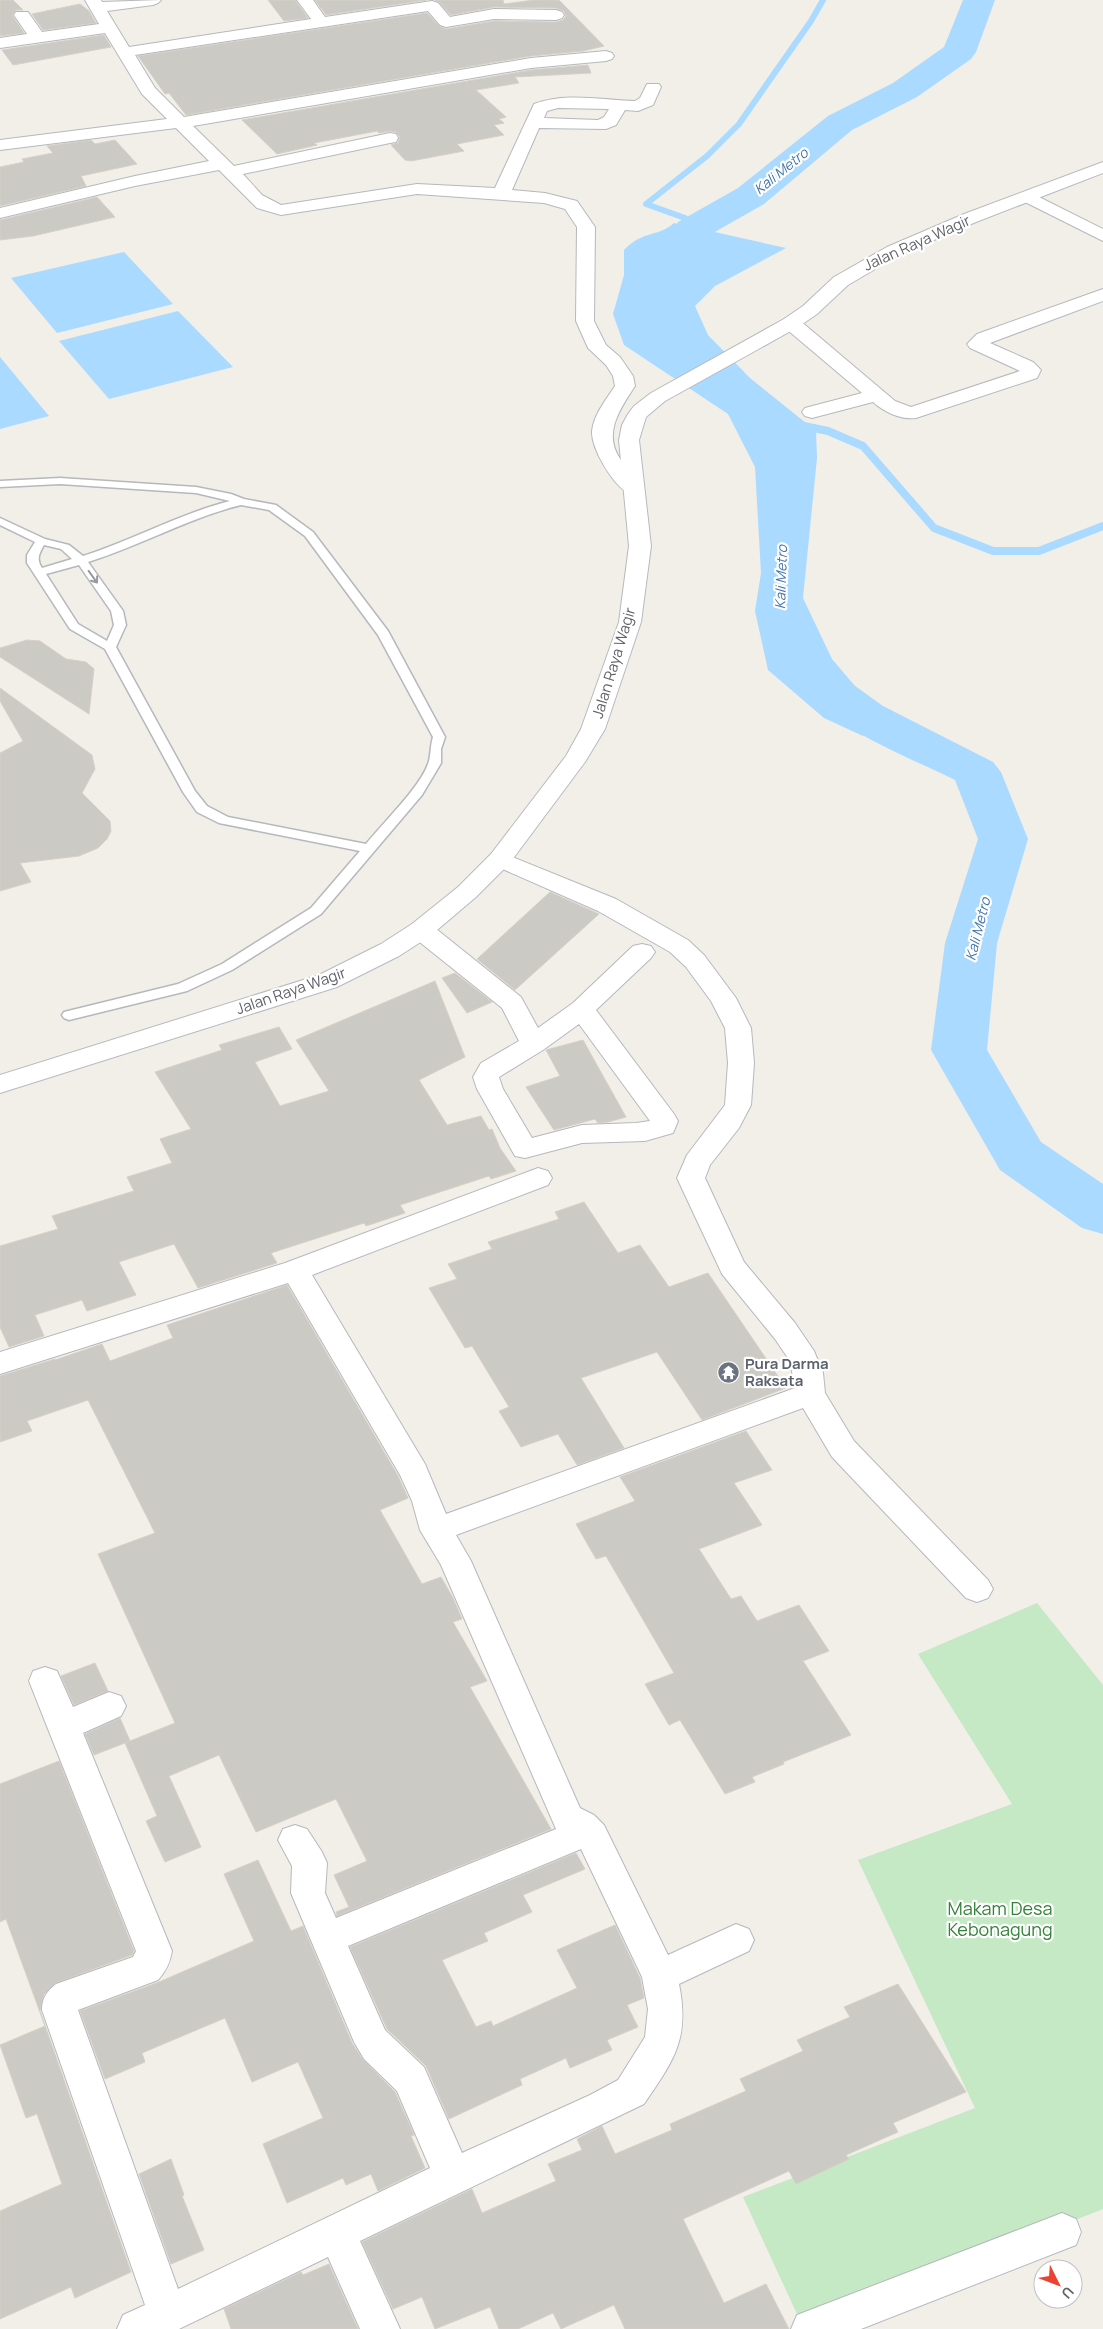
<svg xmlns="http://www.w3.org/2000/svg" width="1103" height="2329" viewBox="0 0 1103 2329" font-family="Manrope,sans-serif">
<rect width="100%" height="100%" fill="#f1efe8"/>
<path fill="#c5e8c5" d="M1037,1603l66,82v524l-300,118 -60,-130 232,-89 -117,-248 154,-56 -94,-150z"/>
<path fill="#aadaff" d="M674,223l112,25 -71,38 -20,20 13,29 42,43 66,53 1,27 -14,140 29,61 46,54 -15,23 -39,-18 -56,-48 -13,-59 6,-38 -6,-106 -27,-53 -104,-69 -11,-31 11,-39v-25c19,-20 35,-13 50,-27z
M124,252l49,52 -116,29 -46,-55z
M178,311l55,56 -124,32 -50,-58z
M0,357l49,59 -49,13z"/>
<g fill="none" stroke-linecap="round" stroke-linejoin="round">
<path stroke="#aadaff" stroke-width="6" d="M691,230l-6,-12 -39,-14 61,-48 32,-32 72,-103 12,-21"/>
<path stroke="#aadaff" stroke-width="8" d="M799,425l29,6 35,15 71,82 59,23h46l64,-25"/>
<path fill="#aadaff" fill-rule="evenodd" d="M963,0h32l-19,52 -5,7 -54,38 -65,33 -88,74 -58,33 -25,45v16l-5,8 -14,4 -14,-4 -5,-8v-16l35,-60 60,-34 90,-72 65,-33 51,-36z
M811,659l17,4 16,15 39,28 110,56 8,10 27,67 -31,104 -10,107 54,92 62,42v50l-21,-6 -82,-58 -69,-120 14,-107 33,-104 -23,-59c-55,-27 -132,-55 -167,-107l6,-10z"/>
</g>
<path fill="#cccac5" stroke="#d6d1c6" d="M0,0h13l10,10h-7l-4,5 12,18 -24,3z
M268,0h27l13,18 -24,3z
M315,0h111l-100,15z
M435,0h68l1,4 30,-4h25l45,46 -21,5 -52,5 -345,59 -17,-22 -4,1 -27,-38 289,-43 12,13 7,3 48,-8 62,1 7,-2 3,-4 -2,-5 -8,-3 -62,-1 -43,8 -12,-13z
M80,4l9,7 7,12 -53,7 -11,-16z
M104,35l7,12 -98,18 -11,-15z
M588,65l3,8 -76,4 4,6 -43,7 30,27 -7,2 5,4 -10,2 10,10 -47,9 7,7 -53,10 -6,-1 -14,-15 7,-2 2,-6 -4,-5 -6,-1 -11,2 -2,-2 -63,12 3,2 -40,9 -35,-34 289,-50z
M91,140l4,4 20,-4 22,24 -56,12 5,10 -86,20v-39l24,-5 -2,-3 31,-6 -6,-7z
M97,197l18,20 -82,19 -33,4v-20z
M27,640l13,1 26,18 20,3 8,7 -5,45 -89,-57v-9z
M0,688l92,67 3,14 -13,24 28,28 1,10 -4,8 -9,9 -19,8 -59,7 11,19 -31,9v-138l23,-12 -23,-40z
M550,892l49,22 -84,76 -38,-31z
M455,973l37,29 -25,11 -25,-35z
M435,981l30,76 -46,23 28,45 34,-9 8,14 3,-1 8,19 16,23 -25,8 -2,-3 -89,29 5,8 -39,13 -2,-3 -93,30 6,10 -79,25 -24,-44 -55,18 17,33 -49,16 -5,-11 -47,15 9,21 -35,11 -9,-20v-81l58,-17 -6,-13 82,-25 -7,-14 45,-14 -12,-24 31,-10 -36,-57 67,-22 -3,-5 60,-18 13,22 -37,13 25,44 49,-15 -33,-51z
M583,1040l43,77 -18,5 -10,1 -3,-4 -41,11 -28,-43 34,-11 -14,-26z
M584,1202l34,51 22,-8 29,42 39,-14 78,115 -84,32 -45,-68 -76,26 43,70 -47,17 -19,-31 -37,13 -22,-36 10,-4 -37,-61 -7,2 -36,-60 28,-9 -9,-15 44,-15 -4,-7 71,-23 -4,-7z
M287,1285l111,191 10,22 -28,12 42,74 19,-7 12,21 9,21 -9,3 34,59 -17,6 81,142 -214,87 -1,-4 13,-5 -15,-32 33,-14 -31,-62 -80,33 -37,-77 -50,21 32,71 -36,15 -19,-41 11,-5 -32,-73 50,-20 -77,-169 57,-21 -67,-133 -61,21 5,10 -32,11v-66l55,-17v1l47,-16 8,17 63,-23 -6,-13z
M746,1431l26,39 -38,13 28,42 -63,24 32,50 10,-3 16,25 42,-16 30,46 -26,10 48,74 -68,27 1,2 -32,13 3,5 -30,12 -45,-74 -11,5 -24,-41 29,-11 -68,-117 -10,3 -20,-35 59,-23 -15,-24z
M95,1663l13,28 -34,14 -13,-29z
M120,1718l10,23 -36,14 -9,-21z
M59,1761l75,190 -2,4 -77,28 -11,11 -4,17 91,261 -56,26 -4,-11 -71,32v-108l62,-27 -25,-70 -11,4 -26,-73 45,-19 -39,-107 -6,3v-138z
M576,1853l9,16 -62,26 9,17 -48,21 4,8 -46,19 34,67 15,-6 2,5 84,-38 -20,-38 58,-25 25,53 4,20 -17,7 11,22 -31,13 5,10 -42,18 -4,-10 -46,21 2,6 -73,34 -23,-53 -39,-37 -37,-82z
M258,1860l33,71 12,-5 49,117 11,17 32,32 19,43 -3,1 14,32 -47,23 -7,-17 -25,11 -3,-7 -56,25 -24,-59 60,-26 -25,-56 -46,20 -27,-64 -83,35 3,9 -40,17 -25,-68 79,-29 95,-41 -30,-67z
M898,1984l68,108 -73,31 5,9 -52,23 3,4 -53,25 -7,-13 -106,48 41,84 42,-19 23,45h-164l-11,-24 -53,24 -8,-16 -35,16h-19l-9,-22 -55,22 -13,-32 -29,12 -31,-67 110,-53 10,24 74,-32 -8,-17 34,-14 -5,-11 25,-13 13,28 57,-24 -2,-6 76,-33 -6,-12 63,-28 -6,-11 53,-23 -6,-10z
M171,2159l13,36 -2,1 22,54 -33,14 -32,-90z
M329,2264l29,65h-127l-7,-20 77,-37 2,3z"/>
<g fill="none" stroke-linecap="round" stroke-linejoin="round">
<defs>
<path id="lane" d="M60,478l136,9 35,7 13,5 32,6 37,27 75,99 57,106 -4,12v14l-19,32 -101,119 -89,56 -45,21 -118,29 -5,-2 -2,-3 2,-3 114,-28 44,-20 89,-56 49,-57 -141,-28 -22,-11 -14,-20 -78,-143 -35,-20 -43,-66v-8l8,-13 -35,-17v-7l45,21 24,6 14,11c50,-16 96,-42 147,-55l-34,-8 -136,-9 -60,3v-6zM241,505l28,5 36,26 73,99 55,102c-3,9 -2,20 -5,27 -8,23 -46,60 -62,80l-138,-27 -21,-11 -12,-15 -79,-144 10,-22 -3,-14 -35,-49c52,-16 100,-44 153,-57zM44,545l17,4 11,10 -30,9c-6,-9 -3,-14 2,-23zM79,565l32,46 3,14 -7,16 -29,-17 -32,-50z"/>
<path id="street" d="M85,0h16l1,2 59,-2 -3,3 -5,2 -46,6 22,36 182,-28 -14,-19h16l12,17 107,-16 6,2 12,14 44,-8 62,1 6,2 2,3 -2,3 -6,2 -62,-1 -48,8 -6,-2 -12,-14 -293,44 20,33 29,29 347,-59 75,-7 6,2 2,3 -2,3 -6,2 -75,7 -338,58 41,40 156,-33 6,1 2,4 -2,4 -6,1 -147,31 19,21 19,10 136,-21 78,4 39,-84c31,-12 68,-4 101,-3l5,-3 7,-14h12l2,3 -8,18 -15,6 -13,-1 -9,15 -10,4 -67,-1 -27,62 33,3 32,8 18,26 -1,94 12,24 14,12 13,19 2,10c-15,23 -33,48 -14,74 7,9 16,17 22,27l-3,4c-5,2 -10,3 -15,0 -14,-10 -34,-43 -33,-60 2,-17 14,-31 23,-45l-2,-10 -7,-11 -18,-17 -12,-27 1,-94 -12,-18 -21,-6 -127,-9 -136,21 -24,-7 -38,-38 -84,16 -135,32v-10l135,-32 74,-15 -33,-33 -176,22v-10l167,-21 -25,-25 -37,-61 -105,15v-10l27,-4 -13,-19 2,-3h12l14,20 57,-8zM558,108l51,1 -5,8 -6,3 -54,-2 3,-7z
M1029,192l74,37v12l-80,-40 -3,-4 3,-4z
M1103,289v12l-113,42 43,19 8,8 -4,8 -121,40c-15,2 -32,-6 -43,-16l-61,16 -7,-2 -3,-4 3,-4 57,-15 -78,-66 -2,-4 2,-4 7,-2 7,2 97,82 16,6 109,-36 -50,-23 -3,-4 10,-10z
M500,852l116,47 72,41 16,15 32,43 15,30 3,35 -3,42 -12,23 -29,37 -5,13 39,84 51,61 19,28 9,22 2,20 29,48 134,139 5,9 -5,9 -11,4 -11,-4 -134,-141 -29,-49 -347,127 15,26 109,247 14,7 10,10 64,130 68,-31 13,5 5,11 -5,11 -70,33c11,55 -5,76 -35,120l-284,137 40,88h-40l-32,-72 -149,72h-62l6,-14 22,-10 -103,-295c0,-12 5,-19 14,-26l77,-27 3,-6 -107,-270 4,-10 12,-4 12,4 16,36 36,-15 12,4 5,10 -5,10 -38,17 89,218c-2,12 -6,20 -14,29l-80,30 100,279 252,-121 -33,-77 -33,-32 -10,-17 -63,-149 1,-27 -14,-26 5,-11 12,-4 12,4 15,23 5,11 -2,30 11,25 220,-89 -115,-264 -21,-35 -8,-29 -12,-26 -112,-192 -288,91v-22l285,-89 253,-95 10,3 4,7 -4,7 -236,90 113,189 21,50 349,-126 -5,-27 -15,-22 -53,-65 -45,-96 10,-23 38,-50 3,-42 -3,-35 -14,-27 -25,-34 -16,-15 -72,-41 -107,-47 -3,-5 3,-5zM581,1849l61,128 6,32 -3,28 -27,43 -28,15 -128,58 -38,-86 -39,-37 -37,-84z
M421,922l9,2 91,73 17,31 35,-25 60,-57 9,-2 9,2 4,6 -4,6 -55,52 78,104 4,7 -5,12 -28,8 -63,2 -57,15 -10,-2 -38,-67 -4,-12 8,-14 38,-22 -17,-33 -90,-72 -4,-6 4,-6zM579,1024l71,97 -14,2 -54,2 -50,13 -29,-49 -4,-12 44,-27z
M1062,2213l14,6 5,13 -5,13 -215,84h-70l6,-14z"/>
<path id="secondary" d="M1103,162v11l-127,49 -77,33 -51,30 -31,29 -19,13 -133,74 -19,16 -7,23 12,106 -10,76 -36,107 -20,33 -76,102 -33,33 -46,39 -31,20 -62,31 -337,106v-18l319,-100 62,-31 31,-20 46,-37 33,-33 75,-98 15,-27 38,-107 10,-76 -10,-106 3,-15 6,-11 6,-8 17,-13 133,-74 19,-13 31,-29 53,-30 77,-33z"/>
</defs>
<use href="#lane" stroke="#b5b8bc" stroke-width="3"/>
<use href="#street" stroke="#b5b8bc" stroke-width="2"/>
<use href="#secondary" stroke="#b6babf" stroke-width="2"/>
<use href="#lane" fill="#fff" fill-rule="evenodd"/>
<use href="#street" fill="#fff" fill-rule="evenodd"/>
<use href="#secondary" fill="#fff" fill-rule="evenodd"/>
</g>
<defs><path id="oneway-shaft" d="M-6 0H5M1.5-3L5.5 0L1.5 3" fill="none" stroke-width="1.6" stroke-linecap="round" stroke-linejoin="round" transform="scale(1.25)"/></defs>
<use stroke="#979a9d" href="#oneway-shaft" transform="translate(93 577) rotate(54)"/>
<defs>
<symbol id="temple-disc" viewBox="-11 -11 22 22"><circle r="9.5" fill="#6b7280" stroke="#fff"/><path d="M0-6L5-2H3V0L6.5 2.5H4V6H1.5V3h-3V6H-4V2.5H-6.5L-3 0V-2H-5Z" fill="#fff"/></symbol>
</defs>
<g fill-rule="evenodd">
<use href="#temple-disc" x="716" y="1360" width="25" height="25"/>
</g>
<g text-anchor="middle" stroke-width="4.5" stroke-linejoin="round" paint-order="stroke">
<g font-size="14" font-style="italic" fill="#4174aa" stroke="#fff">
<text transform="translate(781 171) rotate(-39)" y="5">Kali Metro</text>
<text transform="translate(781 577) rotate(-88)" y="5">Kali Metro</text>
<text transform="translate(978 929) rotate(-76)" y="5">Kali Metro</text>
</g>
<g font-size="15" fill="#5f6368" stroke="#fff">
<text transform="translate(917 243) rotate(-24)" y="5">Jalan Raya Wagir</text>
<text transform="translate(614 663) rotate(-73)" y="5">Jalan Raya Wagir</text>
<text transform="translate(291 991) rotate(-19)" y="5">Jalan Raya Wagir</text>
</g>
<g font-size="15" font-weight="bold" fill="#5b616d" stroke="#fff" text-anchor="start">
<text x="745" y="1369">Pura Darma<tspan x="745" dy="17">Raksata</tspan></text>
</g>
<g font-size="18" fill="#348238" stroke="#fff">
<text x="1000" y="1915">Makam Desa<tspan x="1000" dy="21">Kebonagung</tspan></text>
</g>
</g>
<g transform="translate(1058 2284) rotate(132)"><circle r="24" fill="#ffffff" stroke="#bfc1c3"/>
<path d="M0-4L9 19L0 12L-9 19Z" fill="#ea4335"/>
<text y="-8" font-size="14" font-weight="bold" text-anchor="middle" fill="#5f6368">U</text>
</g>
</svg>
